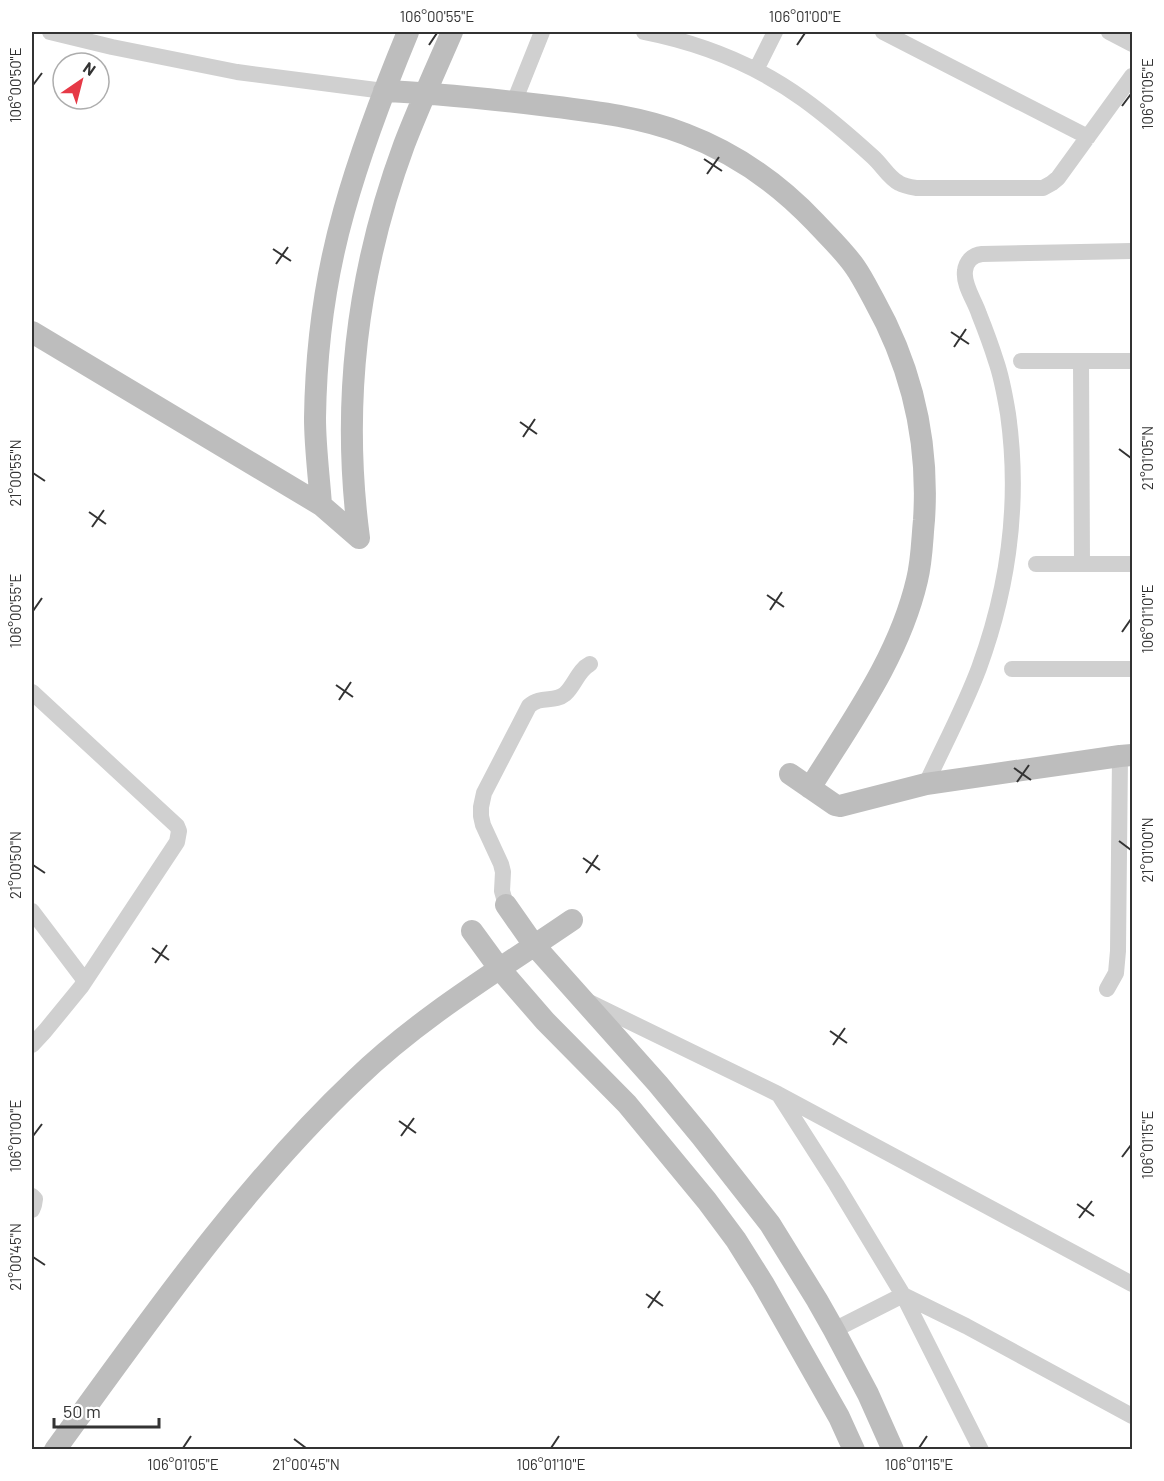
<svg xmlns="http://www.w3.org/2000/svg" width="1164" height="1481" viewBox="0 0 1164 1481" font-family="Barlow,sans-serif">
<rect width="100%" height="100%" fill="#fff"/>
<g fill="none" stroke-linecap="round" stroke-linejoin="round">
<path stroke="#d0d0d0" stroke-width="16" d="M50,32l62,15 125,25 147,19
M644,32c56,11 112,33 159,67 25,18 48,38 70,58 9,8 16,21 26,26 5,3 12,4 18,5h126l9,-5 6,-5 74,-102
M883,32l205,105
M1109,32l23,12
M756,70l19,-38
M514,102l28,-70
M1021,361h111
M1081,361l1,203
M1036,564h96
M1012,669h120
M32,692l145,134 2,5 -2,11 -96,145 -36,44 -13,14
M926,784c18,-39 38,-76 53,-116 30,-82 41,-168 29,-254 -3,-18 -6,-36 -12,-53 -5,-16 -11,-32 -17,-47 -4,-13 -16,-29 -14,-43 1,-10 8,-16 17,-17l150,-3
M506,905l-4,-14 1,-19 -2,-8 -18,-39 -2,-9v-9l3,-14 45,-87c12,-11 25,-3 36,-12 10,-9 13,-24 25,-30
M32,911l53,70
M1107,989l9,-16 2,-22 2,-195
M589,1002l189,92 354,190
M779,1095l57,89 67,111 78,155
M32,1196l3,3 -1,6 -2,5
M834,1330l69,-35 63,31 166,90"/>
<path stroke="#bdbdbd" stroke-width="22" d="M384,91c53,2 105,8 157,14 49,6 98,11 144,29 50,19 94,50 130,88 14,15 29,29 40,45 7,10 13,22 19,33 38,68 55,143 50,220 -2,20 -2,40 -7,60 -18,77 -66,142 -107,208
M32,332l289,173 38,33
M321,505c-2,-29 -6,-58 -6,-87 1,-69 10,-140 29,-207 17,-61 40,-121 64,-179
M359,538c-18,-136 -2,-266 45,-393 15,-39 32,-76 48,-113
M790,774l45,31 5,1 86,-22 194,-28 12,-1
M506,905l28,40 124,139 43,52 69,88 47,76 17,30 34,64 25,56
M472,931l27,37 46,53 82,83 80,97 29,39 27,43 76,134 15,33
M55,1450c94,-129 185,-261 301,-371 64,-62 143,-109 216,-159"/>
</g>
<path fill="none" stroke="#333" stroke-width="2" d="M429,45l8,-12M797,45l8,-12M33,85l9,-12M1122,106l9,-12M704,159l18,12M707,174l12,-17M273,249l18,12M276,264l12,-17M951,332l18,12M954,347l12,-18M520,422l17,12M523,437l12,-18M1119,449l12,9M33,473l12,8M89,512l17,12M92,527l12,-17M767,595l17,12M770,610l12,-18M33,611l9,-13M1122,632l9,-13M336,685l17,12M339,700l12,-18M1014,768l17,12M1017,782l12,-17M1119,841l12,9M583,858l17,12M33,865l12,8M586,873l12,-18M152,948l17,12M155,963l12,-18M830,1031l17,12M833,1045l12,-17M399,1121l17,12M33,1136l9,-12M401,1136l13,-18M1122,1157l9,-12M1077,1204l17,12M1079,1218l13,-17M33,1257l12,8M646,1294l17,12M648,1308l12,-17M294,1439l12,9M183,1448l8,-12M551,1448l8,-12M919,1448l8,-12"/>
<rect width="1164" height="1481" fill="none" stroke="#ffffff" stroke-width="66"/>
<g transform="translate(81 81) rotate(35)"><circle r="28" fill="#ffffff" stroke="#adadad" stroke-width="1.5"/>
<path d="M0-4.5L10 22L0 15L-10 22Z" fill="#e63946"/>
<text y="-9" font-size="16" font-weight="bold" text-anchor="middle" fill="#333333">N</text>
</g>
<path d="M54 1418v9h105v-9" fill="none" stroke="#333333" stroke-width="3"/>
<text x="63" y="1418" font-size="18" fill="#333333" stroke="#ffffff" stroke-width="4.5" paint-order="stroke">50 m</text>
<rect x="33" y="33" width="1098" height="1415" fill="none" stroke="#333" stroke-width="2"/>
<g font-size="15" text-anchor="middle" fill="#333">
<text x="437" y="22">106°00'55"E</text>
<text x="805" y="22">106°01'00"E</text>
<text transform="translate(16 85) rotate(-90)" y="5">106°00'50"E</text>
<text transform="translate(1148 94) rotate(-90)" y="5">106°01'05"E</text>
<text transform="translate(1148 458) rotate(-90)" y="5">21°01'05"N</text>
<text transform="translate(16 473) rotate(-90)" y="5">21°00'55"N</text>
<text transform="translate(16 611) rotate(-90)" y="5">106°00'55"E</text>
<text transform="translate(1148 619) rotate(-90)" y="5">106°01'10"E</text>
<text transform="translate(1148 850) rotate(-90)" y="5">21°01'00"N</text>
<text transform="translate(16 865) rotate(-90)" y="5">21°00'50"N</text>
<text transform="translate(16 1136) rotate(-90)" y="5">106°01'00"E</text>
<text transform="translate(1148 1145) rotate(-90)" y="5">106°01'15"E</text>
<text transform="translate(16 1257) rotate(-90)" y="5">21°00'45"N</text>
<text x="183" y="1470">106°01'05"E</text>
<text x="306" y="1470">21°00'45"N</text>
<text x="551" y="1470">106°01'10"E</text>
<text x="919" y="1470">106°01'15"E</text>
</g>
</svg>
